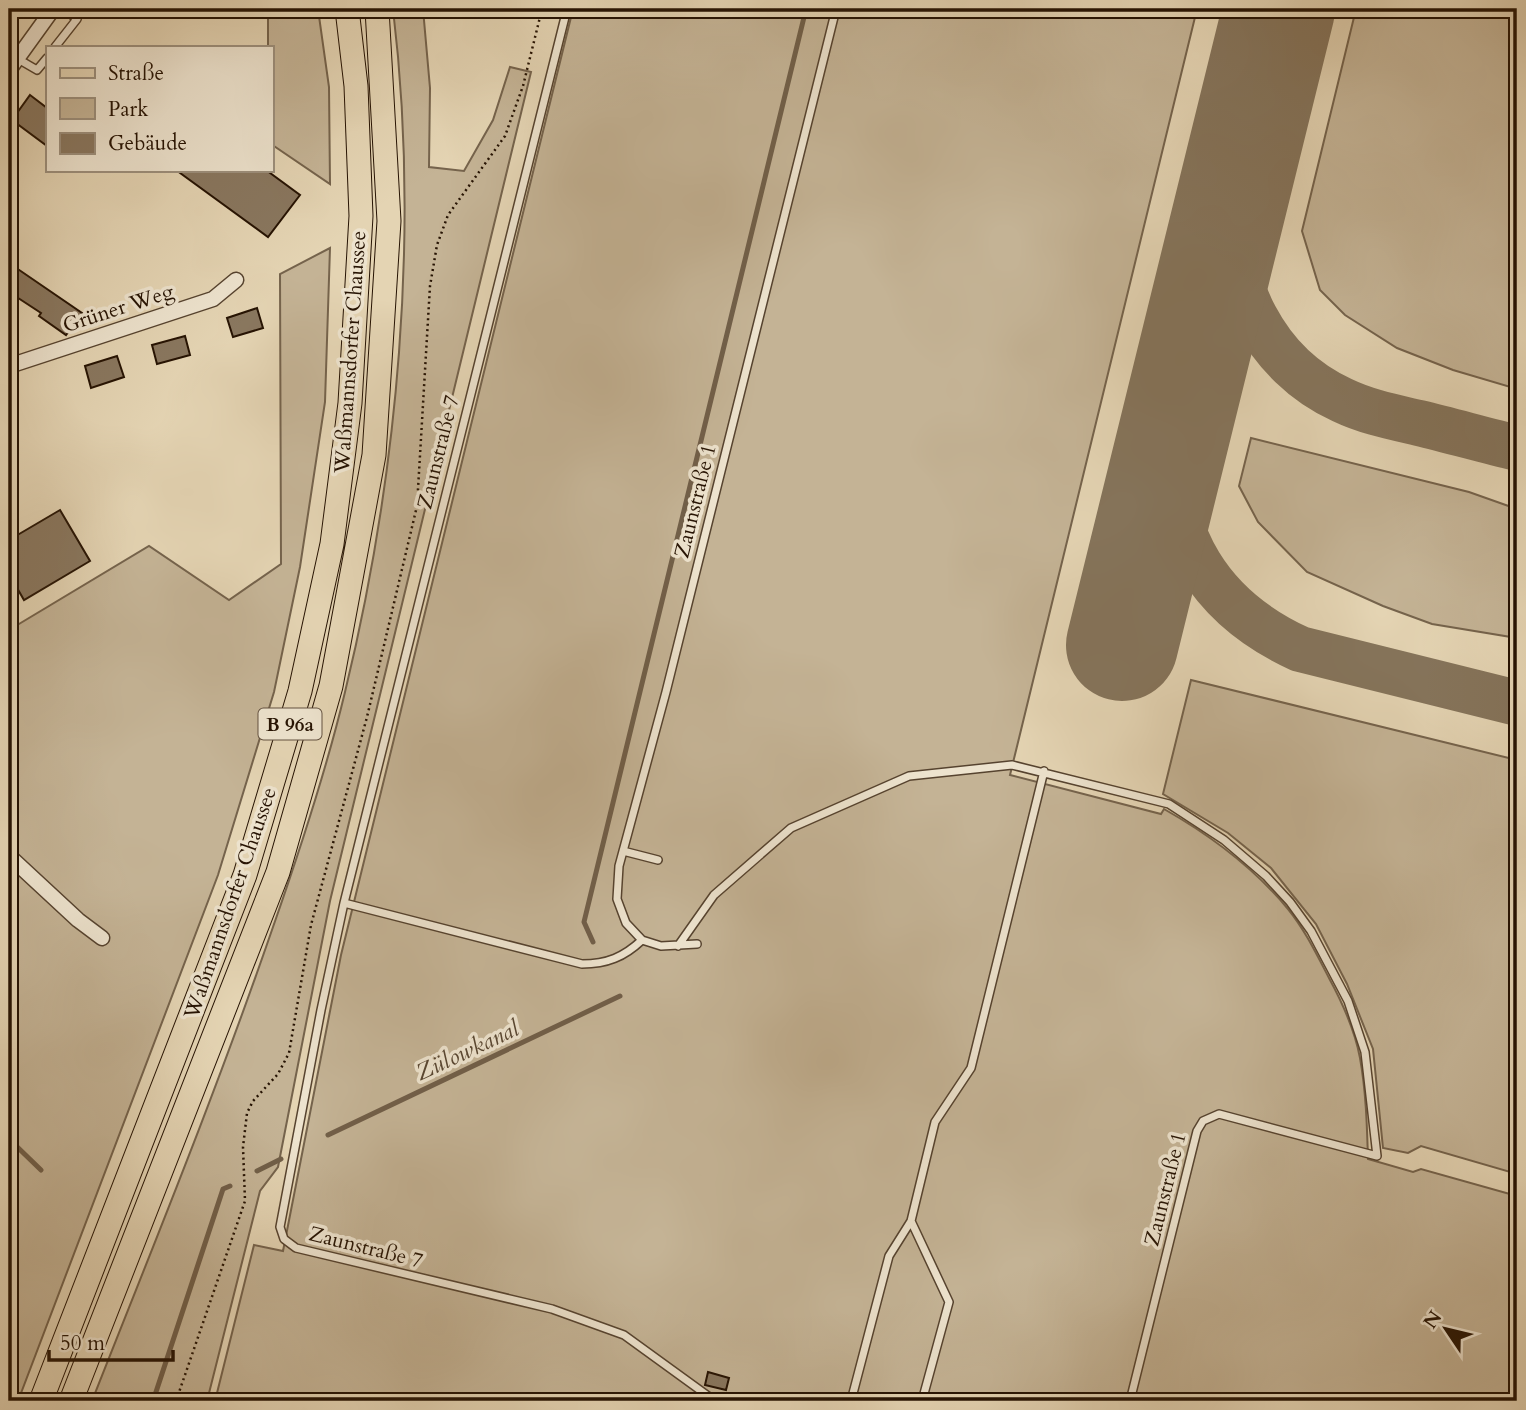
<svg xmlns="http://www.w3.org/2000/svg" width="1526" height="1410" viewBox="0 0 1526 1410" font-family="Cardo,serif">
<rect width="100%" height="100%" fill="#e4d4b3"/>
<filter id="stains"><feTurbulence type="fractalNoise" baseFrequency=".00286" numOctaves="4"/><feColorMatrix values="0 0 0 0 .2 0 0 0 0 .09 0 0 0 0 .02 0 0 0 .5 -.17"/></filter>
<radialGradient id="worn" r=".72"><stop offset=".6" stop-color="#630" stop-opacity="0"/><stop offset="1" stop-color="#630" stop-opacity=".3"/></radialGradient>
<path fill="#c4b395" stroke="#75634c" stroke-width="2" d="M260,9h58l11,78 1,97 -59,-40v-97h-3v-32z
M393,9h30l7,79 -1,79 35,4 29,-51 17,-53 21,5 -201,829 -52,266 -18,24 -53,210h-115c62,-157 126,-314 181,-474 27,-77 53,-155 72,-235 53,-218 75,-460 48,-683z
M573,9h624l-187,766 151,39 3,-5c46,26 90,59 124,100 17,21 29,46 41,69 13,24 26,53 31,80 6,33 7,68 8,101l45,13 8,-3 96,27v205h-1302l39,-156 29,6 58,-296z
M1356,9h161v380l-64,-19 -56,-22 -52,-33 -25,-25 -18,-59z
M330,248l-5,154 -25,165 -26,125 -56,183 -200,526h-9v-771l140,-84 80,54 52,-36 -1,-290z
M1251,438l218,54 48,17v129l-85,-14 -49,-18 -76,-34 -49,-50 -19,-36z
M1191,680l326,80v414l-96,-28 -13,7 -25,-5 -10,-99 -26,-65 -31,-60 -45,-56 -43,-35 -65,-39z"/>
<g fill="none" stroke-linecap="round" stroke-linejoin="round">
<path stroke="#715f49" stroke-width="5" d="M593,942l-9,-20 222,-913
M328,1135l292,-139
M9,1139l32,31
M257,1171l24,-12
M153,1401l70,-212 7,-3"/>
<path stroke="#85745b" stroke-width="46" d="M1232,199c-8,82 33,166 110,201 25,12 51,17 77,23 33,8 65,17 98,25
M1174,436c-12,98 38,173 126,213l217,54"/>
<path stroke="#85745b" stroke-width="112" d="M1122,645l157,-636"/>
</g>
<path fill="#89775f" stroke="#261303" stroke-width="2" d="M30,95l17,13v38l-35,-26z
M176,170h90l34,25 -32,42z
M9,263l73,50 -16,22 -27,-19 2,-3 -32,-21z
M257,308l6,20 -30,9 -6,-19z
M185,336l5,19 -33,9 -5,-19z
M117,356l7,21 -33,11 -6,-22z
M60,510l30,51 -66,39 -15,-26v-34z
M708,1372l21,6 -3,12 -21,-5z"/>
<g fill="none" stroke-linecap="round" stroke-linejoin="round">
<defs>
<path id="lane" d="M567,9l-223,894 -23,107 -41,217 4,12 12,9 256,61 72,26 91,66
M55,47l22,-28 -13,-10
M18,59l19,11 10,-12
M623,851l35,9
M344,903l238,61c25,0 42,-7 60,-24
M697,944l-36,2 -19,-6 -16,-17 -9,-24 2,-33 47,-174 170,-683
M678,946l36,-51 77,-67 118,-52 103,-11 157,39 55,36 42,36 24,26 21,29 37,70 17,51 12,104 -158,-42 -16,7 -6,10 -67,270
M851,1401l38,-145 22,-35
M922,1401l27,-99 -38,-81 24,-99 36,-54 73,-297"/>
<path id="street" d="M9,70l44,-61
M9,366l204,-67 23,-19
M9,856l69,64 24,18"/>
<path id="primary" d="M41,1401l204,-526 55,-184 32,-147 18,-141 11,-187 -5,-130 -9,-77
M71,1401l207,-529 53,-186 43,-231 15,-234 -12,-212"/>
</defs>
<use href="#lane" stroke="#56432f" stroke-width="10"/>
<use href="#street" stroke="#56432f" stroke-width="17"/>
<use href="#primary" stroke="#261303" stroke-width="25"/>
<path stroke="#261303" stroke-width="2.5" stroke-dasharray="2 3.5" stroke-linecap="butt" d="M176,1401l69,-200 -2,-54 4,-34 6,-12 25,-27 11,-21 22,-128 56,-208 50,-211 13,-220 7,-41 11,-30 57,-79 18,-50 19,-77"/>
<use href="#lane" stroke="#ede3ce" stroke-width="7"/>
<use href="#street" stroke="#ede3ce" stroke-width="14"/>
<use href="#primary" stroke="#e4d4b3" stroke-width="23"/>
</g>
<g text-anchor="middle" stroke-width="7" stroke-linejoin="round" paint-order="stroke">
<rect fill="#ede3ce" stroke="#625140" stroke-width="2" x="258.5" y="708.5" width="63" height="31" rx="5"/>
<g font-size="19" font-weight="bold" fill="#261303">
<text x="290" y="731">B 96a</text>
</g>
<g font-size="21" fill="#261303" stroke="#ede3ce">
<text transform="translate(118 308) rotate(-18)" y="7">Grüner Weg</text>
<text transform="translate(350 352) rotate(-86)" y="7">Waßmannsdorfer Chaussee</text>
<text transform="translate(438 452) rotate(-76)" y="7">Zaunstraße 7</text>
<text transform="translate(695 501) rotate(-76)" y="7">Zaunstraße 1</text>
<text transform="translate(230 903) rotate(-71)" y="7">Waßmannsdorfer Chaussee</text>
<text transform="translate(1165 1189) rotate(-76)" y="7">Zaunstraße 1</text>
<text transform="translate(366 1247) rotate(14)" y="7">Zaunstraße 7</text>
</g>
<g font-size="23" font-style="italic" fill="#584631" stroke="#ede3ce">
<text transform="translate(467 1050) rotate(-25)" y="8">Zülowkanal</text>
</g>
</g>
<rect width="1526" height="1410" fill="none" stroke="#e4d4b3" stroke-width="35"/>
<rect x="10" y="10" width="1505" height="1389" fill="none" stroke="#261303" stroke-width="3.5"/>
<rect x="18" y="18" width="1491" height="1375" fill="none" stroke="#261303" stroke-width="2"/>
<rect x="46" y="46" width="228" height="126" fill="#ede3ce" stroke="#9d907d" stroke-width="2"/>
<rect x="60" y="68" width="35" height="10" fill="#e4d4b3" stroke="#9d907d" stroke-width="2"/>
<text x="108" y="80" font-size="21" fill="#261303">Straße</text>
<rect x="60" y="98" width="35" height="21" fill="#c4b395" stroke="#9d907d" stroke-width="2"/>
<text x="108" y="116" font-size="21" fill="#261303">Park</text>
<rect x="60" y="133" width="35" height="21" fill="#89775f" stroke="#9d907d" stroke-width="2"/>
<text x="108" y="150" font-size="21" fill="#261303">Gebäude</text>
<g transform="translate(1446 1329) rotate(305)" stroke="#ede3ce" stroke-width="5" paint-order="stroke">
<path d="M0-5L12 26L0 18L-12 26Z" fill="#261303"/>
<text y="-10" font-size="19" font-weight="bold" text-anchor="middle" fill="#261303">N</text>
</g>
<path d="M49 1350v10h124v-10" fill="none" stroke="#261303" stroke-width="3.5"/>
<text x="60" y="1350" font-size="21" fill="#261303" stroke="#ede3ce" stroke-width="5" paint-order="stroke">50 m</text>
<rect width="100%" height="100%" filter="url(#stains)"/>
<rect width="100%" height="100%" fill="url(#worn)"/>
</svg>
